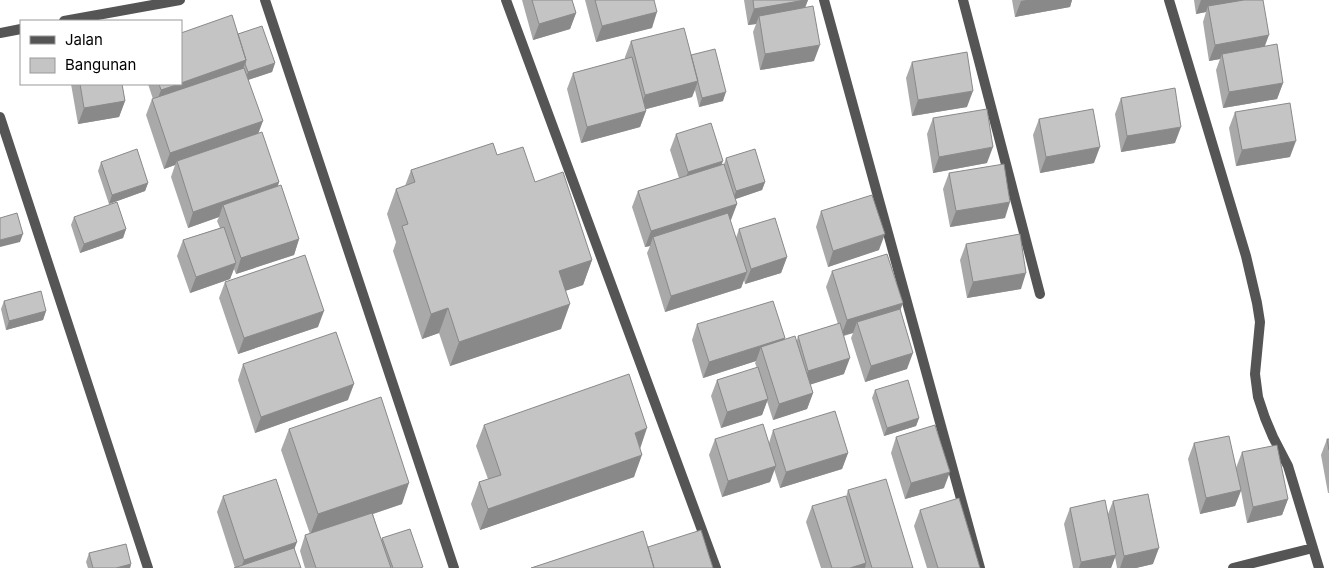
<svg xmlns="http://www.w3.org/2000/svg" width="1329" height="568" viewBox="0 0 1329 568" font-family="Inter,sans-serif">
<rect width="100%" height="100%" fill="#fff"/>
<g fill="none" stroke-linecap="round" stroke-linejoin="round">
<path stroke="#555" stroke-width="10" d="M506,0l210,568
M824,0l156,568
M963,0l77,294
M1169,0l77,256 11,47 3,19 -5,52 3,23 7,21 8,19 15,29 31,102
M64,21l116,-21
M0,33l21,-4
M0,117l148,451
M1233,568l80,-20"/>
<path stroke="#555" stroke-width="10" d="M265,0l189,568"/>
</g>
<path fill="#a9a9a9" d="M522,0h50l4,13 -6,16 -37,11z
M585,0h69l-2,28 -56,14z
M744,0h64l-3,8 9,53 -54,9 -7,-38 3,-8 -8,1z
M1012,0h60l-2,7 -55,10z
M1194,0h69l2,46 18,37 -6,16 -54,9 -7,-38 4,-11 -11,2 -6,-39 3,-10 -10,2z
M238,34l37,29 -3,9 -24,8 10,54 21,48 -1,4 21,53 -5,16 -58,19 -2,-5 -4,10 -40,14 -13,-37 6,-16 37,-12 -3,-7 2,-4 -31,11 -17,-51 4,-12 -11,4 -18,-54 6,-16h1l-5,-15h33z
M631,41l60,14 32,46 -24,6 -4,-17 -3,7 -46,12v2l-6,16 -59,16 -14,-54 6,-16 52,-14v-2z
M912,62l55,45 -55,9 -6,-38z
M71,84h51l3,17 -6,16 -41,7z
M1121,98l54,45 -54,9 -6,-38z
M1235,112l55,45 -54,9 -7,-38z
M933,118l54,45 -54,10 -6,-39z
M1039,119l55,44 -54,10 -7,-38z
M676,134l45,31 3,-1 2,-6 39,24 -3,8 -27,9 2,5 -7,16 6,18 3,-9 48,28 -6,16 -36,11 -1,-4 -3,8 -76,24 -18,-59 3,-7 -5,1 -13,-40 6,-16 41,-13 -9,-28z
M497,155l38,27 57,78 -9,25 -18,6 -4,38 -111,37 -11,-33 -17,6 -29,-88 3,-9 -9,-28 9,-25 9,-3 6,-16z
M101,162l47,21 -3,8 -36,13 -11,-33z
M949,173l56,45 -55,9 -7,-38z
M821,211l58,39 -51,17 -12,-40z
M74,217l52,12 -3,9 -43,15 -9,-28z
M966,244l55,45 -54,9 -7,-38z
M832,271l68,40 7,58 -42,13 -14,-44 2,-5 -9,3v38l-34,10 3,9 -6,16 -34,11 -6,-19 -5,14 -41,13 -10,-32 6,-16 40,-12 -2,-5 1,-2 -53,17 -11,-38 5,-16 87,16h13l1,-4 40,-12 -12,-37z
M225,282l93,45 -80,27 -19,-56z
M4,301l42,10 -3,9 -37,10 -5,-21z
M243,364l105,36 -93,33 -17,-53z
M875,390l44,28 -3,8 -32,10 -12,-38z
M484,425l156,23 -6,29 -154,53 -9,-26 8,-22 9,-3 -12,-33z
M289,429l113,75 -29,10 8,27 1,-3 40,30h-117l-5,-17 5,-16 5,-1 -29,-84z
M773,430l75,23 -6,16 -62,19 -6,-19 -4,13 -48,15 -13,-42 6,-16 54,4z
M896,437l48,51 -39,11 -14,-46z
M1327,439h2v54h-1l-7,-38z
M1194,443l42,25 6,-16 46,47 -6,16 -35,8 -6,-32 -6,15 -35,8 -12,-55z
M848,490l65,78h-92l-15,-46 6,-16 34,-9z
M223,496l72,53 -60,19 -18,-56z
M1113,501l40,63 -17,4h-19l-2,-11 -4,11h-38l-9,-44 6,-16 38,6z
M920,510l60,58h-53l-13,-42z
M89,553l42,11 -1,4h-42l-2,-6z"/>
<path fill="#898989" d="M805,0h3l-6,15 -43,1 -3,8 -8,1 6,-16z
M1026,0h46l-2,7 -55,10 6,-16z
M1201,0h51l-44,6 -2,6 -10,2z
M657,12l-5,16 -56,14 6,-16z
M576,13l-6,16 -37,11 6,-16z
M1269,35l-6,16 -41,3 -2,5 -11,2 6,-16z
M820,45l-6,16 -54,9 5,-16z
M246,60l-5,16 -86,30 6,-16 18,-6h2v-1z
M275,63l-3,9 -27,9 3,-9z
M698,81l-6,16 -53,14 6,-16z
M1283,83l-6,16 -54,9 6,-16z
M973,91l-6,16 -55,9 6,-16z
M726,92l-3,9 -24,6 3,-9z
M125,101l-6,16 -41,7 6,-16z
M646,111l-6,16 -59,16 6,-16z
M263,121l-6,16 -80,24 -2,4 -11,4 6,-16z
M1181,127l-6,16 -54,9 6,-16z
M1296,141l-6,16 -54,9 6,-16z
M993,147l-6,16 -54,10 6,-16z
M1100,147l-6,16 -54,10 6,-16z
M723,161l-6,16 -35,11 6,-16z
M279,182l-6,16 -50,7 -4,12 -31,11 5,-16z
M765,182l-3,8 -29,10 3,-9z
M148,183l-3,8 -36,13 3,-9z
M1010,202l-5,16 -55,9 6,-16z
M737,204l-6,16 -76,24 -2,-7 -3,9 -5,1 6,-16z
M126,229l-3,9 -43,15 4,-9z
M23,234l-3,8 -20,5v-7z
M885,234l-6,16 -51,17 5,-16z
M299,239l-5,16 -58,19 5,-16z
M787,257l-6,16 -36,11 6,-15z
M592,260l-9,25 -33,11 9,-25z
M236,263l-6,16 -40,14 6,-16z
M747,272l-6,16 -76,24 6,-16z
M1026,273l-5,16 -54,9 6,-16z
M903,303l-6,16 -40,3 -4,11 -12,3 6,-16z
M570,304l-9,25 -111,37 9,-24z
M448,308l-9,25 -17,6 9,-25z
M46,311l-3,9 -37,10 3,-9z
M324,311l-6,16 -80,27 6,-16z
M785,338l-6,16 -18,-7 -5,14 -53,17 6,-16z
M913,353l-6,16 -42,13 6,-16z
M850,358l-6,16 -41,13 5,-16z
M354,384l-6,16 -93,33 6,-16z
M813,393l-6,16 -34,11 6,-16z
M768,399l-6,16 -41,13 6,-16z
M919,418l-3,8 -32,10 3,-8z
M647,428l-7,21 -5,-16z
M848,453l-6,16 -62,19 6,-16z
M642,455l-8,22 -154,53 8,-21z
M776,466l-6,16 -48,15 6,-16z
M950,472l-6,16 -39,11 6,-16z
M409,483l-7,21 -92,31 8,-21z
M1241,490l-6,16 -35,8 6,-16z
M1288,499l-6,16 -35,8 6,-16z
M297,542l-6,16 -50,10 3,-8z
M1159,548l-6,16 -17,4h-16l4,-12z
M1116,555l-5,13h-32l2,-6z
M866,563l-1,5h-15z
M131,564l-1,4h-14z"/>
<path fill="#c4c4c4" stroke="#898989" d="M532,0h40l4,13 -37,11z
M595,0h59l3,12 -55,14z
M753,0h52l-51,9z
M1244,0h19l6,35 -54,10 -7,-39z
M813,6l7,39 -55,9 -6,-38z
M232,15l14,45 -65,23v-50z
M262,26l13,37 -27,9 -3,-8 1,-4 -8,-26z
M684,28l14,53 -53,14 -14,-54z
M1277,44l6,39 -54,9 -7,-38z
M715,49l11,43 -24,6 -11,-43z
M967,52l6,39 -55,9 -6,-38z
M632,57l14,54 -59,16 -14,-54z
M244,68l19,53 -93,32 -18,-54z
M80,84h42l3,17 -41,7z
M159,84h20l-18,6z
M1175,88l6,39 -54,9 -6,-38z
M1290,103l6,38 -54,9 -7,-38z
M987,109l6,38 -54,10 -6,-39z
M1093,109l7,38 -54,10 -7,-38z
M711,123l12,38 -35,11 -12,-38z
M262,132l17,50 -86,30 -16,-51z
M493,143l4,12 26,-8 12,35 28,-10 29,88 -33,11 11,33 -111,38 -11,-34 -17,6 -29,-88 6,-2 -12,-35 19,-7 -4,-12z
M137,149l11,34 -36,12 -11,-33z
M755,149l10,33 -29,9 -10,-33z
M724,164l13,40 -86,27 -13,-40z
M1004,164l6,38 -54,9 -7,-38z
M281,185l18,54 -58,19 -18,-53z
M872,195l13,39 -52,17 -12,-40z
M117,202l9,27 -42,15 -10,-27z
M17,213l6,21 -23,6v-22z
M728,213l19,59 -76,24 -18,-59z
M775,218l12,39 -36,12 -12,-40z
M224,227l12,36 -40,14 -13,-37z
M1020,234l6,39 -53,9 -7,-38z
M887,254l16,49 -56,17 -15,-49z
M305,255l19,56 -80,27 -19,-56z
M41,291l5,20 -37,10 -5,-20z
M773,301l12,37 -76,24 -12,-38z
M900,309l13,44 -42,13 -14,-44z
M840,323l10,35 -42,13 -10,-35z
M336,332l18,52 -93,33 -18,-53z
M795,336l18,57 -34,11 -18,-57z
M758,367l10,32 -41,13 -10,-32z
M629,374l18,54 -12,5 7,22 -154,54 -9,-27 22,-7 -17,-50z
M908,380l11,38 -32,10 -12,-38z
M381,397l28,86 -91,31 -29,-85z
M835,411l13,42 -62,19 -13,-42z
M763,424l13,42 -48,15 -13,-42z
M935,425l15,47 -39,11 -15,-46z
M1229,436l12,54 -35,8 -12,-55z
M1327,439h2v11z
M1277,445l11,54 -35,8 -11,-55z
M276,479l21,63 -53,18 -21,-64z
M886,479l27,89h-41l-24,-78z
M1148,494l11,54 -35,8 -11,-55z
M846,496l20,67 -16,5h-18l-20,-62z
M959,498l21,70h-42l-18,-58z
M1105,500l11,55 -35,7 -11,-54z
M372,513l19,55h-75l-11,-33z
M410,529l13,38 -3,1h-27l-11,-30z
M701,530l12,38h-59l-6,-21z
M643,531l11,37h-123z
M126,544l5,20 -15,4h-23l-4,-15z
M294,548l7,20h-67z"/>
<rect x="20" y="20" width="162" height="65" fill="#ffffff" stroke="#999999"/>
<rect x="30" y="36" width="25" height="8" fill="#555555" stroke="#999999"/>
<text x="65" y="45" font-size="15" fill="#000000">Jalan</text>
<rect x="30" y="58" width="25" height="15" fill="#c4c4c4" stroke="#999999"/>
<text x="65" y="70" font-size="15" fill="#000000">Bangunan</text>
</svg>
